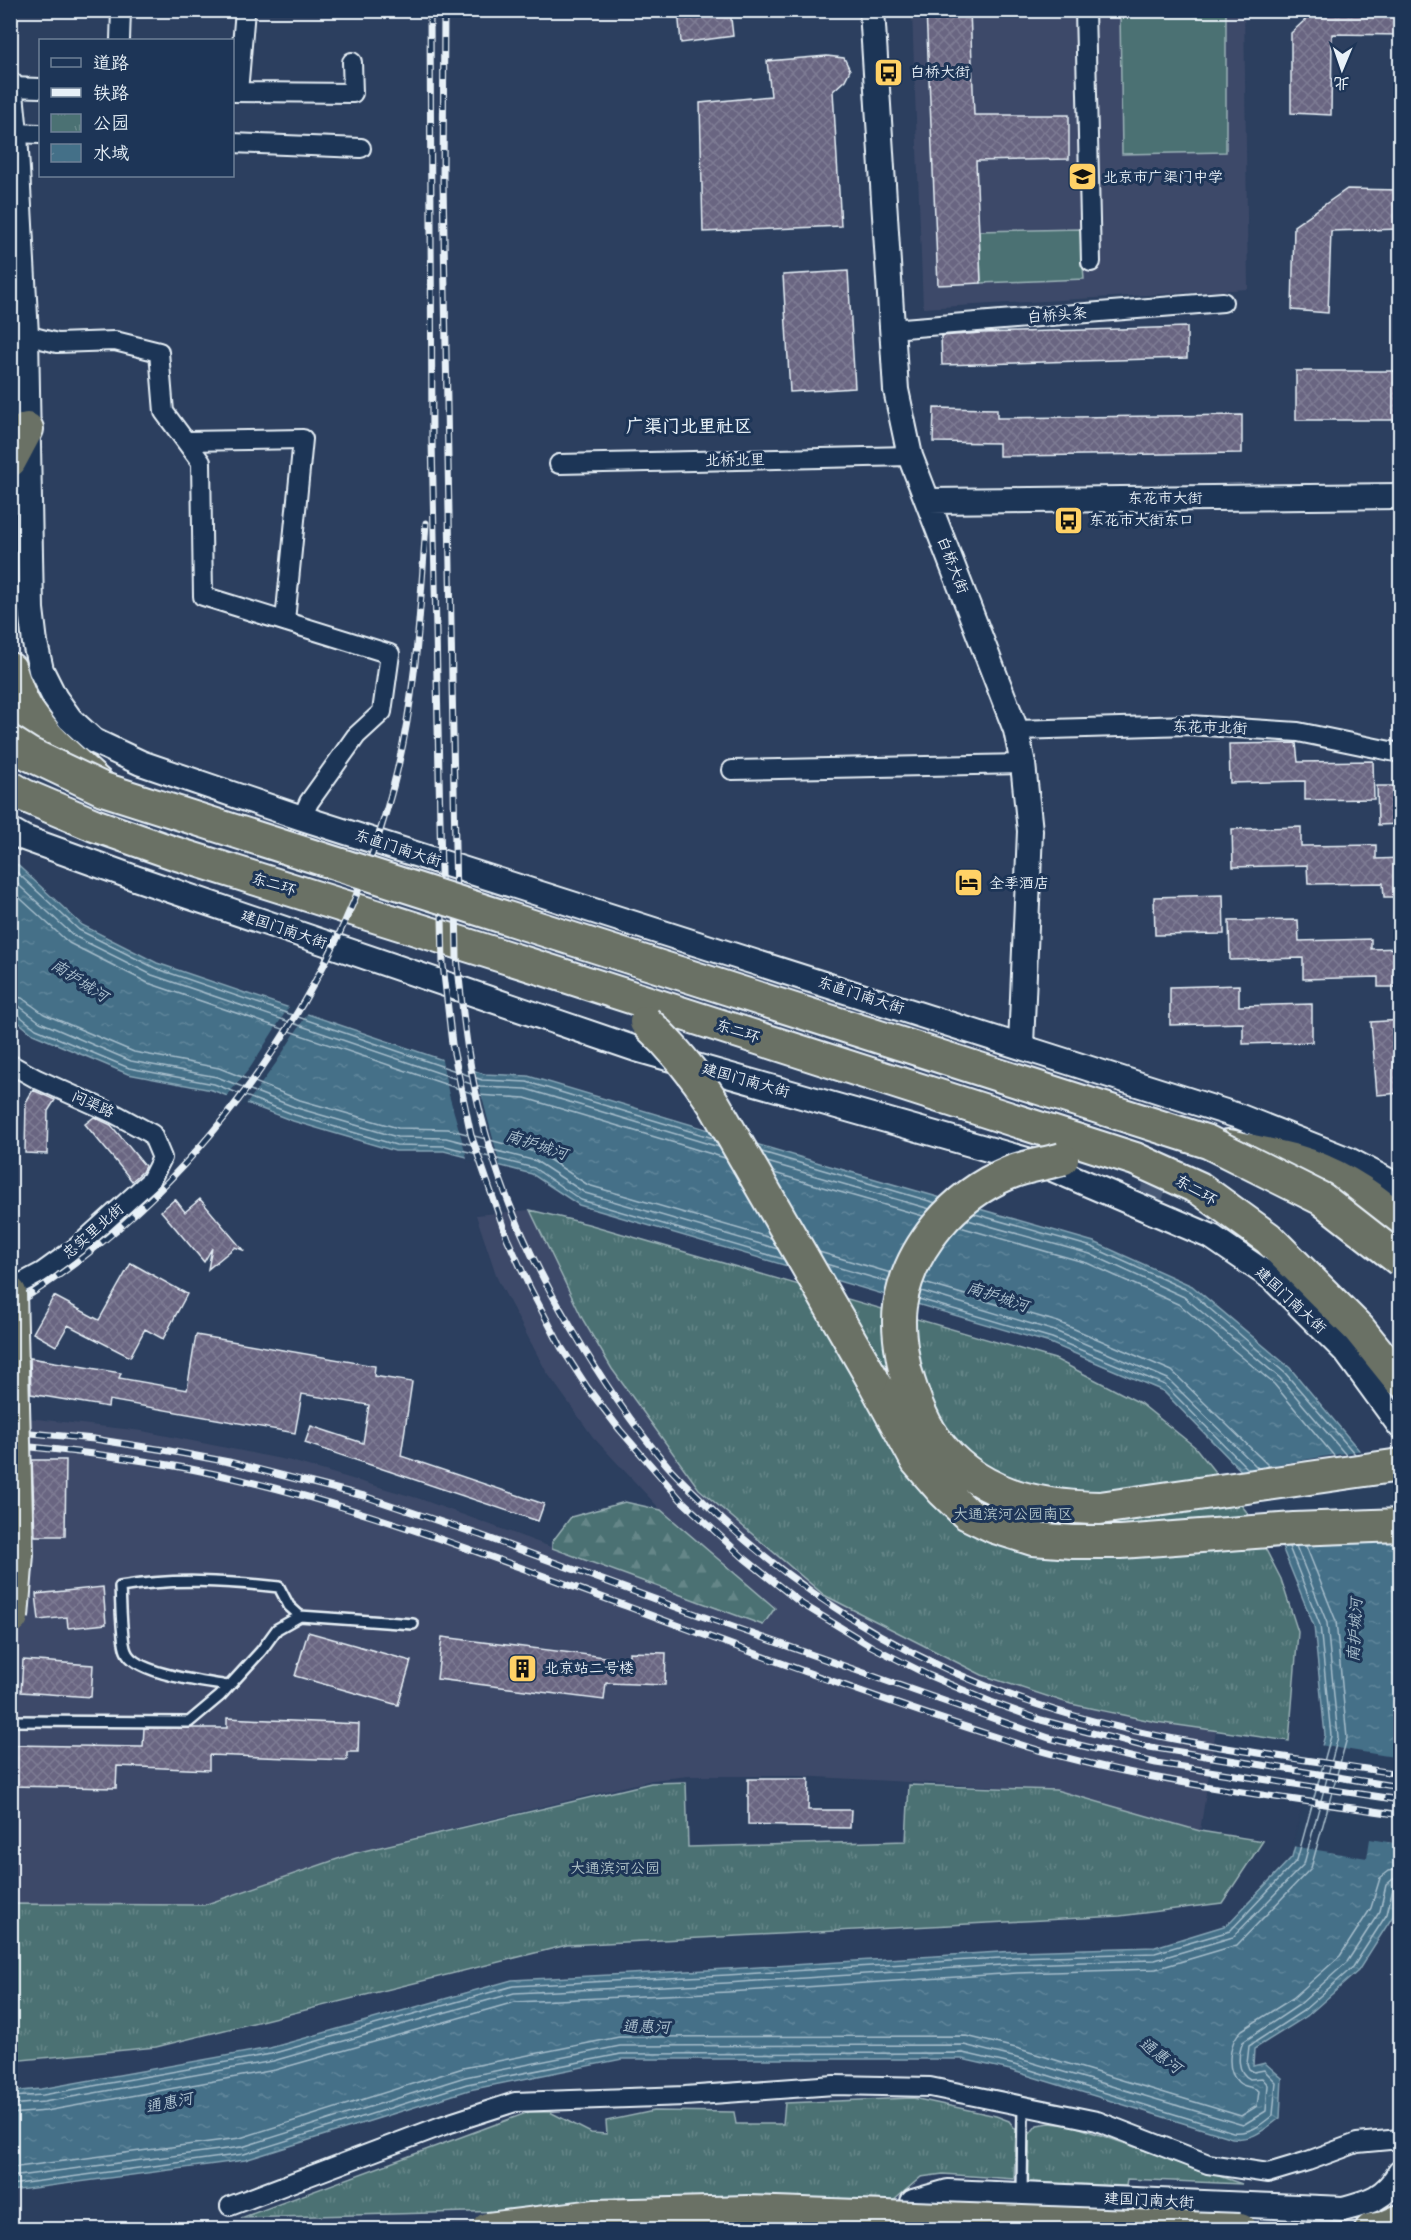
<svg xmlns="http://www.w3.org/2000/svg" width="1411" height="2240" viewBox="0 0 1411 2240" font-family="Kalam,'LXGW WenKai TC',sans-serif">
<defs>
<pattern id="forest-firs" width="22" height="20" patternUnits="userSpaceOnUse" patternTransform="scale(1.5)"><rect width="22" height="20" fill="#4b7173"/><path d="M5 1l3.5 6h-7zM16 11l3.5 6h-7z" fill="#658688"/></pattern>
<pattern id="park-tufts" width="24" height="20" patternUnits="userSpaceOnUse" patternTransform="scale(1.5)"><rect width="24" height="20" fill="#4b7173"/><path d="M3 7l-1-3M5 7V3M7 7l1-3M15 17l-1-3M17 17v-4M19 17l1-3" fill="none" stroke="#658688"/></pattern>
<pattern id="water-ripples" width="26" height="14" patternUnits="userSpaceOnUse" patternTransform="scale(1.5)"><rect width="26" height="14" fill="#447088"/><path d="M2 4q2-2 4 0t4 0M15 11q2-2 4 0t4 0" fill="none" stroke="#5f859a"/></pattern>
<pattern id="building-cross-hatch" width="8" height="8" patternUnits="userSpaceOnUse" patternTransform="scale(1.5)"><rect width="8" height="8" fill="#696581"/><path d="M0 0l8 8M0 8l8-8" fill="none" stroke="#7e7c94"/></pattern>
</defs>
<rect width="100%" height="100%" fill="#2c3f5f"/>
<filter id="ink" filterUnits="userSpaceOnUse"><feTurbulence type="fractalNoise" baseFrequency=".0167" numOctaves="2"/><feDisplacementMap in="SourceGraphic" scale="12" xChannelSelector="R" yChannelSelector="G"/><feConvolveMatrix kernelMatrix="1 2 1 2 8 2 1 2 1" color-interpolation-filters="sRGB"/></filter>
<g filter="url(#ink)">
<path fill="#3e4a69" d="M912,11h332l4,278 -325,19z
M530,1210l53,110 29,49 87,120 125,106 332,127 60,7 -16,102 -144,-41 -257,-14h-111l-36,4 -297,72 -150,54 -194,-2 -1,-488 132,15 149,30 129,38 343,126 11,-17 -113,-98 -68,-73 -47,-66 -48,-91 -22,-65z"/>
<path fill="url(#forest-firs)" stroke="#9ab1b6" stroke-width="1.5" d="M625,1502l36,8 114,98 -12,17 -211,-77v-6l19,-25z"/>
<path fill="url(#park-tufts)" stroke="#9ab1b6" stroke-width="1.5" d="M530,1210l58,14 467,135 85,44 55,44 51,64 35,68 17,53 -9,109 -133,-19 -85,-18 -89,-29 -158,-80 -125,-106 -87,-120 -29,-49z
M686,1782l2,65 218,-6 3,-56 147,5 144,41 63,10 -41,62 -102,13 -553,29 -411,102 -145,14v-157l193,1 151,-52 296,-70z
M913,2098l83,18 13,5 7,9 -2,49 -71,-5 -22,3 -28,24 -652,17 288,-106h21l41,21 16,1 -1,-13 48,-10 80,1 2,12h47l2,-21z
M1050,2123l24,3 168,58 -115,-5 -1,7 -98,-4 1,-47 8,-10z"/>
<path fill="#4b7173" stroke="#9ab1b6" stroke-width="1.5" d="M1120,11h106v141l-104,2z
M1080,229l4,50 -103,4 -2,-52z"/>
<path fill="url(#water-ripples)" stroke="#86a4b5" stroke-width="1.5" d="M10,858l72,67 75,38 327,111 44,2 295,88 271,78 98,44 98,82 110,131v378l-7,39 -35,55 -51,45 -53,33 -1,17 12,-3 17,15 -2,40c-17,12 -27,23 -48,20l-222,-68 -48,-11h-340l-153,31 -224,70 -234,31v-99l30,-3 229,-41 242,-68 215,-11 289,-18 139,-4 72,-22 65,-68 33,-122 -11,-109 -56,-138 -95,-97 -113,-48 -471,-138 -47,-31 -88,-23h-49l-102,-30 -81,-31 -84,-16 -95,-40 -22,-18z"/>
<path fill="#2c3f5f" d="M290,1005l19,6 -33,52 -31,43 -20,-8 25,-30z
M441,1056l33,11 27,102 -33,-8 -19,-66z
M1363,1450l37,44v40l-123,8 -21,-53 -19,-18z
M1319,1745l81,13v86l-30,-5 -3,19 -75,-12z"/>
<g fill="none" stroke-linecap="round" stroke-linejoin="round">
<path stroke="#a6bdcb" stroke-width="1.5" d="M10,866l69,64 76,38 327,112 45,2 186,56
M10,877l64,59 78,39 328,112 46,2 193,58
M10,889l59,54 79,40 329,112 48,3 200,60
M10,996l12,2 22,16 90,38 85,16 81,32 98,28 50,1 91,24 49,32 183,53
M10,1005l9,1 21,16 91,39 86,16 80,31 100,29 49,1 90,23 49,32 193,56
M10,1012l6,1 20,16 93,39 85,16 81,31 101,30 49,1 89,22 47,32 202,59
M762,1152l174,51
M767,1162l163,47
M774,1173l149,43
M975,1214l117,33 97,44 96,82 70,81
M968,1220l122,34 94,43 96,81 66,77
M960,1227l127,36 93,42 94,79 61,73
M819,1252l72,21
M826,1264l62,18
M924,1283l134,39 114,49 97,95
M921,1291l134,40 113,48 90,89
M919,1299l133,39 113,47 83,84
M10,2097l33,-2 228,-41 242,-68 214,-11 289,-18 139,-4 75,-22 67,-71 34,-124 -11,-111 -31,-78
M10,2105l34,-3 229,-41 241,-68 213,-10 290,-19 138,-4 78,-23 71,-73 34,-127 -11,-114 -31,-77
M10,2114l36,-3 229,-41 240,-68 213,-10 289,-19 139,-4 81,-24 74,-77 36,-130 -11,-117 -30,-75
M10,2168l230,-30 223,-70 156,-31 347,-1 50,12 225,68 16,-10 2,-15c-5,-5 -15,-3 -21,-9 -13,-13 -9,-41 4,-52l51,-32 47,-42 31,-48 9,-30 9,-7 11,-2
M10,2177l232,-30 223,-70 155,-31 344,-1 49,12 230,68 23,-14 2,-26 -6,-7 -12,1c-14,-7 -12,-25 -7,-37l56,-37 48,-43 33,-51 6,-26 7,-6 7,-1
M10,2185l234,-31 223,-70 154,-30 342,-1 48,11 222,68c17,2 28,-7 40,-17l3,-33 -12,-12 -10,2 -5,-3 -2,-5 2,-18 54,-35 50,-44 34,-53 6,-25 7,-4"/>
</g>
<path fill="url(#building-cross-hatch)" stroke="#e8f1f8" stroke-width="1.5" d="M678,10h52l3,26 -52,7z
M926,10h44l4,105h95v44l-93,2 5,122 -43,2z
M1316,10h85v25l-69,-1 -1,81 -40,-2v-80z
M827,56l17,2 6,12 -5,10 -12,11 8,135 -138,6 -3,-129 71,-7 -4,-35z
M1347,189l54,1v39l-70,2 -3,82 -36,-3 2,-84z
M848,271l7,117 -65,4 -7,-117z
M1187,327v31l-245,7 -1,-29 40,-3z
M1296,371h105v49h-105z
M934,408l63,1v9l245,-3v38l-243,3v-13l-66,-1z
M1296,743l2,19 75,-1 1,38 -69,1v-19l-75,2 -1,-39z
M1377,786h24v38l-23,1z
M1301,827v19l75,-1v14l25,-1v39h-17l-1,-14 -75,1 -1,-19 -74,2 -1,-38z
M1223,895l1,39 -69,1 -1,-38z
M1298,920l1,21 72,-2v10l30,-1v39h-23v-10l-75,2v-21l-73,2 -1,-39z
M1239,985v21l73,-2v38l-69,2v-21l-73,2v-38z
M1401,1020v73l-24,2 -6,-73z
M33,1090l22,10 -7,11 -1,43 -22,-1 1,-51z
M94,1117l17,8 34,41 -3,6 -10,9 -47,-57z
M175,1199l10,13 15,-13 43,51 -8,-3 -27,22 4,-21 -8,14 -43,-51z
M131,1263l56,31 -24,45 -18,-10 -15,28 -62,-32 -12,21 -23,-13 21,-37 45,24z
M196,1335l179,31 -1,10 38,6 -11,74 143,48 -6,17 -233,-78 6,-17 52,17 6,-38 -67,-11 -7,39 -186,-33 -1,7 -77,-13 -1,-36 91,15 -2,5 68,12z
M32,1460h34l-1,76h-30z
M103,1587l3,37 -38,4 -1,-11 -28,3 -3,-26z
M308,1632l103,29 -13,44 -103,-29z
M442,1637l187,23v-8l37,1 -1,32 -59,-2 -2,17 -167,-21z
M23,1660l70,5 -2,32 -70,-5z
M227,1718l132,6 -1,28h-11v8l-138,-5v15l-92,-4 -1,22 -106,-2v-41l133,2 1,-19h83z
M748,1779h61l-1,31h43l-1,18 -64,-1v-2l-38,-1z"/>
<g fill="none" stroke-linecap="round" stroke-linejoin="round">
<path stroke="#485a76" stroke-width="24" stroke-dasharray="24 12" stroke-linecap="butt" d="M1146,1210l39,-111"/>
<defs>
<path id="service" d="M228,1686c-22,-4 -94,-12 -102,-35 -5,-12 -5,-49 -6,-64 53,-9 106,-6 159,0l10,19 11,10
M10,1721l179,1 31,-26 41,-45 16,-22 23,-13 113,8
M1022,2195l1,-89"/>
<path id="minor" d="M1085,10l6,252
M120,40l1,-30
M11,87l29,1
M232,92l121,1 -1,-31
M238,92l7,-82
M15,133l25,1
M232,143l129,5
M891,329l332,-27
M26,335l31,8 58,-2 44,11 5,60 37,50 2,134 187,58 -8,58 -26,24 -47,66 -7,16
M186,441l117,-2 -18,182
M559,464l351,-8
M1016,730l173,-5 109,7 102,21
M732,770l291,-6
M10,1064l27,15 78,35 37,20 10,24 -11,22 -73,66 -36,26 -32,17
M230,2206l214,-81 71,-23 170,-6 149,-11 96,2 167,34 111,43 60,9 40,-12 49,-18 43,-4"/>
<path id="tertiary" d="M872,10l24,380 14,66 106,274 7,34 7,67 -9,214
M10,84l5,49 11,202 5,274 4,34 6,27 14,28 15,21 24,22 47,22 161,55 936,298 111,44 51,27
M929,501l471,-5
M10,830l14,8 111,40 501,171 405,115 171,73 60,41 74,74 54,74
M914,2230l-1,-28 35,-10 395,17c27,-7 42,-11 57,-36"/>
<path id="trunk" d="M10,461l17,-32
M10,669c5,16 11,34 21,47 18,26 44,47 67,68
M10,787l13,8 71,30 77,27 360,113 604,194 64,29 69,50 91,91 41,51
M1228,1146c23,5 46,9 68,15 39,11 74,34 104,60
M905,1370c7,23 15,48 29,68 40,56 102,69 166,70l300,-43
M872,1378l45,83 26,30 23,22 29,14 38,12 40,3h48l173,-13 106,-4
M650,2228l51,2
M1371,2230l13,-2 16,-7"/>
</defs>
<use href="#service" stroke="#e8f1f8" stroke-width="14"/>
<use href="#minor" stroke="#e8f1f8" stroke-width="22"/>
<use href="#tertiary" stroke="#e8f1f8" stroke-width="28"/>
<use href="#trunk" stroke="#e8f1f8" stroke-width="36"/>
<use href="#service" stroke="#1d3557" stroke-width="9"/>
<use href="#minor" stroke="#1d3557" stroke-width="18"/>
<use href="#tertiary" stroke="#1d3557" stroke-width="24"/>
<use href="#trunk" stroke="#6b7165" stroke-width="32"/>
<defs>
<path id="rail" d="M430,10l2,430 11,525 9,79 19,91 36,103 23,50 31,59 26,40 33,43 61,70 63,58 58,46 69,42 57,29 63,27 50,18 102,26 257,41
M444,10l-1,171 14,776c6,60 12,119 29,177 19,69 49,134 86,195 28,48 59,94 95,136 12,14 26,26 39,39 91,89 195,153 315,195 121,43 253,55 379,75
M10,1307c186,-111 328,-312 383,-520 23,-86 27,-176 33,-264
M10,1431l84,8 70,11 65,12 135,34 116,39 196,72 373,131 107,25 244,37
M10,1445c54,5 106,11 159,20 156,27 308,87 457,141 126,47 254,94 383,135 126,41 261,54 391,74"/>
</defs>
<use href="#rail" stroke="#e8f1f8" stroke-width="7"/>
<use href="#rail" stroke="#1d3557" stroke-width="4.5" stroke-dasharray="14" stroke-linecap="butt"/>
<defs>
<path id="trunk-bridge" d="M10,742l19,12 74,35 1105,353 114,57 78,61
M646,1022c27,25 48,51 68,82l158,274
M10,1293l7,261 -5,63
M905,1370c-4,-21 -8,-43 -5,-64 9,-59 55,-111 109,-133 17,-7 36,-9 53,-14
M488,2229l107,-13 153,-4 492,18"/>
</defs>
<use href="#trunk-bridge" stroke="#e8f1f8" stroke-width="36" stroke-linecap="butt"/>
<use href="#trunk-bridge" stroke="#6b7165" stroke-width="32"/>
</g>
</g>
<defs>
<symbol id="bus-square" viewBox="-11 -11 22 22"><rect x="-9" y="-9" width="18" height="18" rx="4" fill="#ffd166" stroke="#1d3557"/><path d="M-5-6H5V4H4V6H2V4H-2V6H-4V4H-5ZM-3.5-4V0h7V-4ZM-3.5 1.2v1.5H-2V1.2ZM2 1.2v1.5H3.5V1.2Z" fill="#111"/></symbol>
<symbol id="school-square" viewBox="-11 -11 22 22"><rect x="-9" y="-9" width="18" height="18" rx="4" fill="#ffd166" stroke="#1d3557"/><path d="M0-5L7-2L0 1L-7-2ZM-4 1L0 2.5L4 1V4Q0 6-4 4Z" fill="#111"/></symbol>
<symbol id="hotel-square" viewBox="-11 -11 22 22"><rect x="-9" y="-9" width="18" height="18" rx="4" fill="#ffd166" stroke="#1d3557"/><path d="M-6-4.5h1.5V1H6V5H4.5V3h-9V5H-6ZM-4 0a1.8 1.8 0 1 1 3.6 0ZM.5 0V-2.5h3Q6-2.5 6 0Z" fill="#111"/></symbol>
<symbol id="building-square" viewBox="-11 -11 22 22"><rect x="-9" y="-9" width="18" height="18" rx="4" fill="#ffd166" stroke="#1d3557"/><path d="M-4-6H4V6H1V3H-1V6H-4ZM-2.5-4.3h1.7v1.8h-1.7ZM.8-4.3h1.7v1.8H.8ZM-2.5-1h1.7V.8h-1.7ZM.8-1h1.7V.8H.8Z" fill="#111"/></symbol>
</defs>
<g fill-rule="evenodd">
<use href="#bus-square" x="872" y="56" width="33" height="33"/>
<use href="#school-square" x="1066" y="160" width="33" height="33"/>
<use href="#bus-square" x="1052" y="504" width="33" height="33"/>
<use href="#hotel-square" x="952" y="866" width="33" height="33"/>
<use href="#building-square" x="506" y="1652" width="33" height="33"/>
</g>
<g text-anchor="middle" stroke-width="6" stroke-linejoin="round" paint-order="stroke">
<g font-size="15" fill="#e8f1f8" stroke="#1d3557" text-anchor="start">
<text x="910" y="77">白桥大街</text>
<text x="1103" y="182">北京市广渠门中学</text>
<text x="1089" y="525">东花市大街东口</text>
<text x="989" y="888">全季酒店</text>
<text x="544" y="1673">北京站二号楼</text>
</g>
<g font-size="15" fill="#e8f1f8" stroke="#1d3557">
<text transform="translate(1057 315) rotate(-5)" y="5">白桥头条</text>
<text transform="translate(735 460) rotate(-1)" y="5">北桥北里</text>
<text x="1165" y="503">东花市大街</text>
<text transform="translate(953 565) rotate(69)" y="5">白桥大街</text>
<text transform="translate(1210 727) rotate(2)" y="5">东花市北街</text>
<text transform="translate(398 848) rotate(18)" y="5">东直门南大街</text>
<text transform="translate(274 884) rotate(17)" y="5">东二环</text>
<text transform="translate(284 929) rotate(19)" y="5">建国门南大街</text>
<text transform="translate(861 995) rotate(18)" y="5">东直门南大街</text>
<text transform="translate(738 1031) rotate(18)" y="5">东二环</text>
<text transform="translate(746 1080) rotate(16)" y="5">建国门南大街</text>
<text transform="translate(93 1104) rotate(24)" y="5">问渠路</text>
<text transform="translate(1196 1190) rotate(30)" y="5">东二环</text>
<text transform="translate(93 1231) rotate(-41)" y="5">忠实里北街</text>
<text transform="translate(1291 1300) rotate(43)" y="5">建国门南大街</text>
<text transform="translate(1149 2200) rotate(3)" y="5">建国门南大街</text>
</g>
<g font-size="15" fill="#b1c4c9" stroke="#1d3557">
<text x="1013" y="1519">大通滨河公园南区</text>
<text x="615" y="1873">大通滨河公园</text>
</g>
<g font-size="16" font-style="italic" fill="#afc4d1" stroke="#1d3557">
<text transform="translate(80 980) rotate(33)" y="6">南护城河</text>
<text transform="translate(537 1144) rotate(18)" y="6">南护城河</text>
<text transform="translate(998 1296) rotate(18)" y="6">南护城河</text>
<text transform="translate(1354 1630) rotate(-87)" y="6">南护城河</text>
<text transform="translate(646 2026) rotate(1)" y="6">通惠河</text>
<text transform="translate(1161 2055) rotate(37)" y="6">通惠河</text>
<text transform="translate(169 2102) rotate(-12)" y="6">通惠河</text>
</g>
<g font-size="18" font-weight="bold" fill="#e8f1f8" stroke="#1d3557">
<text x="689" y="432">广渠门北里社区</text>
</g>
</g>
<rect width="1411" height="2240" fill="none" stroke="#1d3557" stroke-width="36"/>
<rect x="18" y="18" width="1375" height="2204" fill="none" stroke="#e8f1f8" stroke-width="2" filter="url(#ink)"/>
<rect x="39" y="39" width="195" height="138" fill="#1d3557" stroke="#6e8097" stroke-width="1.5"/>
<rect x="51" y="58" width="30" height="9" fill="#1d3557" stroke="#6e8097" stroke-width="1.5"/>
<text x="93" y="69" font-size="18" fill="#e8f1f8">道路</text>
<rect x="51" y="88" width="30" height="9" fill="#e8f1f8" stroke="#6e8097" stroke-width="1.5"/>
<text x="93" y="99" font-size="18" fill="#e8f1f8">铁路</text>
<rect x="51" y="114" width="30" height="18" fill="url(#park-tufts)" stroke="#6e8097" stroke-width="1.5"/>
<text x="93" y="129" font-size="18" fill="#e8f1f8">公园</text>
<rect x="51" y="144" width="30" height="18" fill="url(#water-ripples)" stroke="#6e8097" stroke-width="1.5"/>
<text x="93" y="159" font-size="18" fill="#e8f1f8">水域</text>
<g transform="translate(1342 69) rotate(182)" stroke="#1d3557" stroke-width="4.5" paint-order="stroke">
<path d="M0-4.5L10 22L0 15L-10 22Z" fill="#e8f1f8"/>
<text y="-9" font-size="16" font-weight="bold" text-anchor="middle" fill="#e8f1f8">北</text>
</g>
</svg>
